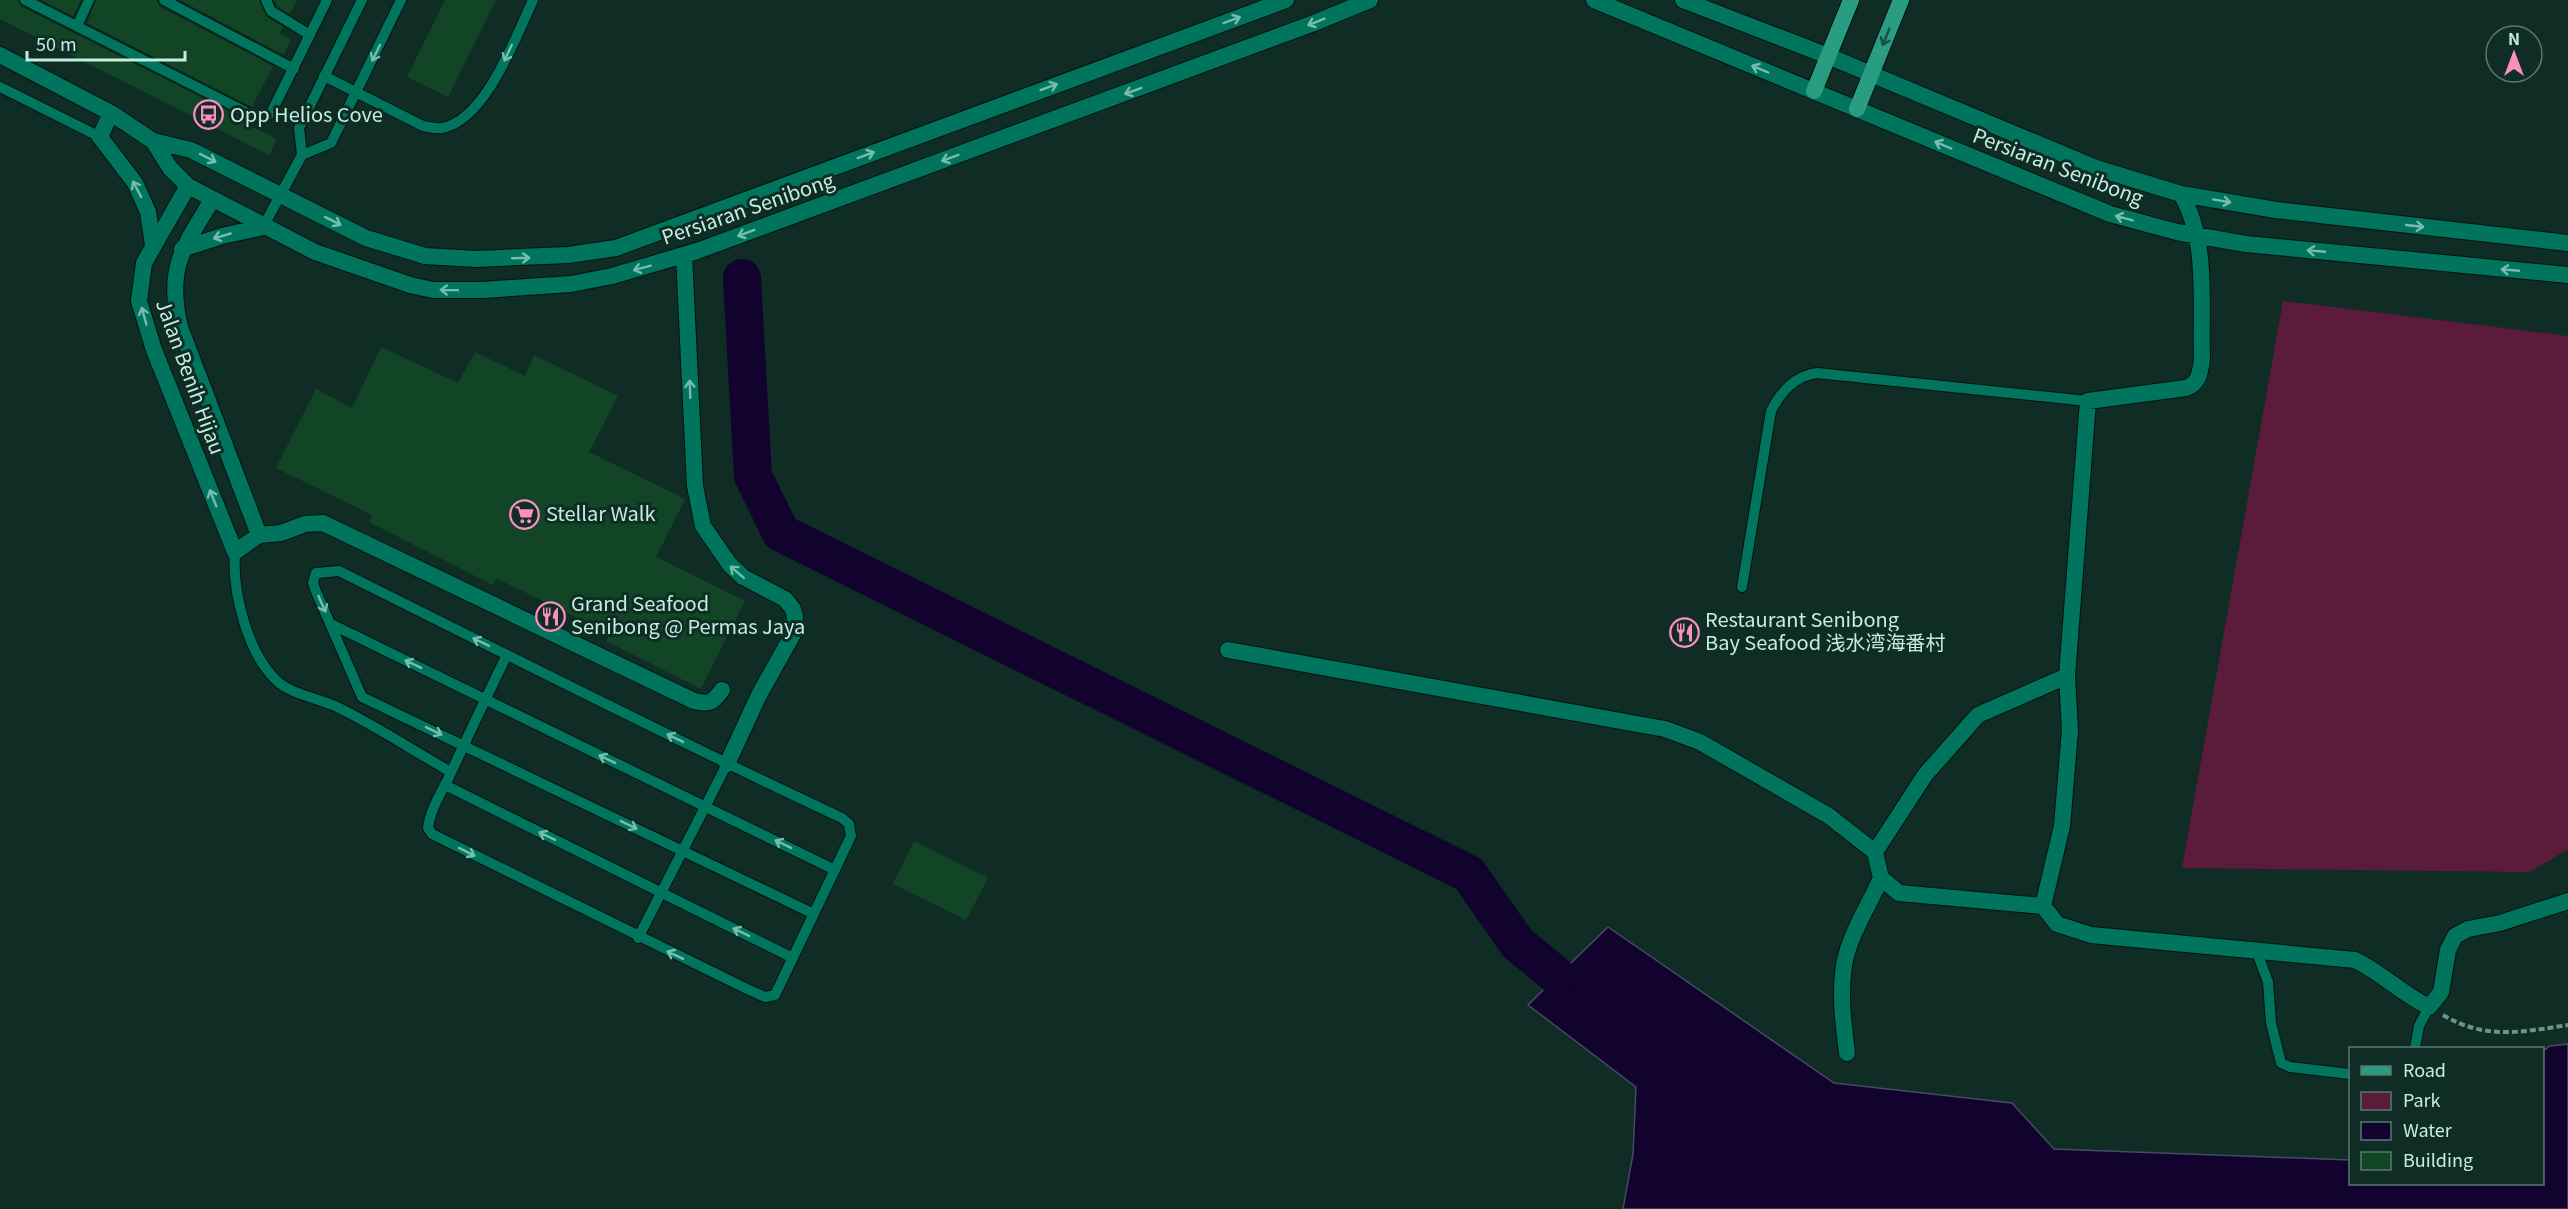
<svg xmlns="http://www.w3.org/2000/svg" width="2568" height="1209" viewBox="0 0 2568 1209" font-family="Georgia,'Noto Sans SC',serif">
<rect width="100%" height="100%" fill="#0f2d25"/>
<path fill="#5b1b3b" d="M2283,301l285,35v513l-38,23 -348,-4z"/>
<path fill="#12032e" stroke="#474a63" stroke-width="1.5" d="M1608,927l226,156 178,20 42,46 296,11v24h192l1,-133 7,-5 18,-2v165h-945l10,-55 3,-67 -108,-82z"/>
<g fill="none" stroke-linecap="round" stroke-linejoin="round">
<path stroke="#12032e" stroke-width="38" d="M742,278l11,198 28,57 688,341 48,69 40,33"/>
</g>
<path fill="#124526" d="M0,0h18l4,7 224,113 -2,3 33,16 -8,16 -269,-136z
M42,0h39l-8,16z
M96,0h61l3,7 113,59 -21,41 -165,-84z
M180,0h79l8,17 16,10 -3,7 11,6 -7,14 -4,-1z
M274,0h23l-7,14 -13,-8z
M445,0h51l-48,97 -41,-20z
M381,347l77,36 17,-31 50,24 9,-21 84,41 -29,56 96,47 -29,58 89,44 -44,88 -95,-48 4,-7 -114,-56 -3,7 -124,-63 3,-7 -96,-47 40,-79 36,19z
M914,841l74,37 -22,42 -73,-36z"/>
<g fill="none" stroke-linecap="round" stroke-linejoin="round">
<defs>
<path id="service" d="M25,0l233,118 12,-4 3,-5 54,-109
M164,0l130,69
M266,0l5,11 39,24
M77,26l12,-26
M324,76l99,50c6,1 13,3 19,2 44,-8 74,-92 91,-128
M0,87l100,50
M302,155l29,-12 70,-143
M263,227l39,-72 -3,-27 63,-128
M235,552c-3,39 12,100 41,128 14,14 41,18 59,26 40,19 77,44 116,66
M1742,587l29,-176c10,-19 23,-35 46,-38l271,28
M331,624l504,246
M507,655c-20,40 -39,81 -58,122 -8,16 -19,33 -21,51l4,6 315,155 18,8 10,-2 76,-159 -2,-12 -7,-6c-170,-79 -336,-164 -503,-247l-23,2 -3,9 2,7 47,108 452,217
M445,785l348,173
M638,938l89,-174
M2256,950l12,32 3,41 10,40 9,4 60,7
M2415,1048l4,-22 10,-19"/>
<path id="minor" d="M1594,0l516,214 67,18 69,12 322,31
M1683,0l145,56 268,112 85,26 95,16 292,33
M0,55l111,58 42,28 38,9 175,88 59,18 51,3 92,-4 48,-7 670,-248
M111,113l-11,24 35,46 13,29 5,33
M153,141l17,27 18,18 127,66 95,33 23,5h49l89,-6 41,-8 85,-25 617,-228 56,-23
M188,186l-44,77 -5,38 15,49 81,202 24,-17 22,-2 24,-9 18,-1 371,178c16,4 19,1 28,-11
M212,200c-29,48 -46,68 -32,127l79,208
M182,249l40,-13 41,-9
M684,255l11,231 8,40 27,39 13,12 42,22 8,10 2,8 -2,17 -34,61 -32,69
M1228,650l437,79 35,13 129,74 46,36 6,26 18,15 144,13 14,18 34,11 264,25c27,13 47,34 74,47l12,-15 7,-42 7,-14 13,-7 32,-6 68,-22
M1875,852l50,-77 53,-60 89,-39
M2043,906l19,-80 8,-96 -3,-54 21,-275 98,-13c14,-5 14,-17 16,-29 -2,-54 7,-117 -21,-165
M1847,1053c-3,-26 -7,-52 -4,-79 2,-33 25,-66 38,-96"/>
<path id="primary" d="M1814,91l37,-91
M1857,109l44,-109"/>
</defs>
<use href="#service" stroke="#00150e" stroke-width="12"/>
<use href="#minor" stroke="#00150e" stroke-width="18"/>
<use href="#primary" stroke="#00150e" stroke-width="18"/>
<path stroke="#6e9387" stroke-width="4" stroke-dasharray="6 3" stroke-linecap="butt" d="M2443,1015c42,25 80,17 125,10"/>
<use href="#service" stroke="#01745e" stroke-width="10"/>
<use href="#minor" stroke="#01745e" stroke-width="16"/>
<use href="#primary" stroke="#299c81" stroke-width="16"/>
</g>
<defs><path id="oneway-shaft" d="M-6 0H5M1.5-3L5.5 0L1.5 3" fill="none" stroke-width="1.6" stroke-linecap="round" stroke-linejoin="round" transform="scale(1.5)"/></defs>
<g stroke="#76bdac">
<use href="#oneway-shaft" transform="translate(1232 20) rotate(-20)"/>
<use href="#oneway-shaft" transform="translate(1316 22) rotate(158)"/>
<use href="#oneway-shaft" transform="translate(376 53) rotate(116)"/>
<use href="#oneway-shaft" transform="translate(508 53) rotate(115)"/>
<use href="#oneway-shaft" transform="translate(1760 69) rotate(-157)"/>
<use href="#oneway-shaft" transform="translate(1049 87) rotate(-20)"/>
<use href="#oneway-shaft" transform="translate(1133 91) rotate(160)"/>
<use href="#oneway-shaft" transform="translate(1943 145) rotate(-157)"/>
<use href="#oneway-shaft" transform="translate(866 155) rotate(-20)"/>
<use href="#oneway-shaft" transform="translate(208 158) rotate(27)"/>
<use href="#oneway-shaft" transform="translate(950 158) rotate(160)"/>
<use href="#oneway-shaft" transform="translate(137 189) rotate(-118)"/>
<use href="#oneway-shaft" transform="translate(2222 201) rotate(10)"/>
<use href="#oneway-shaft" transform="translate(2124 218) rotate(-165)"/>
<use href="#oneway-shaft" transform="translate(333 221) rotate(27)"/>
<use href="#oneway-shaft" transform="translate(2415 226) rotate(6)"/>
<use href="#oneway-shaft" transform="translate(746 233) rotate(160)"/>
<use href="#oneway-shaft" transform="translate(222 236) rotate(164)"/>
<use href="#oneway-shaft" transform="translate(2316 251) rotate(-175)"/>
<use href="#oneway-shaft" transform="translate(521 258) rotate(-2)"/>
<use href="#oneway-shaft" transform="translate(642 268) rotate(165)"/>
<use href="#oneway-shaft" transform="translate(2510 270) rotate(-175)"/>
<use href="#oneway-shaft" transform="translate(449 290) rotate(-179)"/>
<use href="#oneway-shaft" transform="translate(144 316) rotate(-106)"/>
<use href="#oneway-shaft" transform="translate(690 389) rotate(-92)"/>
<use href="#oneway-shaft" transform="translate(213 498) rotate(-112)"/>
<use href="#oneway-shaft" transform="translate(737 572) rotate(-139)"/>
<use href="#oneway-shaft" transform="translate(322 604) rotate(66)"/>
<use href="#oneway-shaft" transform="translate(481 642) rotate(-154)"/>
<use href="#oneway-shaft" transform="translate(413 664) rotate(-154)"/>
<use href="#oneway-shaft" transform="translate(434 731) rotate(26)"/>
<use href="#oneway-shaft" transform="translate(675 738) rotate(-154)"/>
<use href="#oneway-shaft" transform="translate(607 759) rotate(-154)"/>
<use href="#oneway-shaft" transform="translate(629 825) rotate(26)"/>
<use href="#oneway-shaft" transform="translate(547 836) rotate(-154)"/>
<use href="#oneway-shaft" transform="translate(783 844) rotate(-154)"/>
<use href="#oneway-shaft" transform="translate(467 852) rotate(27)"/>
<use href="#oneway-shaft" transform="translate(741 932) rotate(-154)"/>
<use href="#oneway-shaft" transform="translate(675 955) rotate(-155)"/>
</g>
<use stroke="#174e41" href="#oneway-shaft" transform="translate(1886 37) rotate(112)"/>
<defs>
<symbol id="bus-ring" viewBox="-11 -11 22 22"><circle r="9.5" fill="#0f2d25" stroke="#fd8ec0" stroke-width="1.5"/><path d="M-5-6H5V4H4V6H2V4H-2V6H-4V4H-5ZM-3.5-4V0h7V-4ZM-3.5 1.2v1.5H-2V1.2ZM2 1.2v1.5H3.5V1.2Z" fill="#fd8ec0"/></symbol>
<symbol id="supermarket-ring" viewBox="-11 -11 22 22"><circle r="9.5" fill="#0f2d25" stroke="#fd8ec0" stroke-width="1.5"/><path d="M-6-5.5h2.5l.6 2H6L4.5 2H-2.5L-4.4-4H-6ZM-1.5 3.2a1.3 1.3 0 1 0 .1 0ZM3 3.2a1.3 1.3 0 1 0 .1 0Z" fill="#fd8ec0"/></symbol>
<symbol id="restaurant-ring" viewBox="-11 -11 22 22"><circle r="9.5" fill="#0f2d25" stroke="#fd8ec0" stroke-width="1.5"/><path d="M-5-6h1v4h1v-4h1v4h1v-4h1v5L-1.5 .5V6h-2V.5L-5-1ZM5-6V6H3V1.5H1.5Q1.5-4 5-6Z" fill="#fd8ec0"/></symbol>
</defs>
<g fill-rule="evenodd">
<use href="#bus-ring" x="192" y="98" width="33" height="33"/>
<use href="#supermarket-ring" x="508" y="498" width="33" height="33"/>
<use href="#restaurant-ring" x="534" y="600" width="33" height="33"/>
<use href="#restaurant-ring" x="1668" y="616" width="33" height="33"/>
</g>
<g text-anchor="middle" stroke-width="6" stroke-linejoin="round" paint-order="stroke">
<g font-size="20" fill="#c4eee0" stroke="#0f2d25" text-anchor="start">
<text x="230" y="122">Opp Helios Cove</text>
<text x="546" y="521">Stellar Walk</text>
<text x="571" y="611">Grand Seafood<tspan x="571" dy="23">Senibong @ Permas Jaya</tspan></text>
<text x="1705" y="627">Restaurant Senibong<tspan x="1705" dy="23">Bay Seafood 浅水湾海番村</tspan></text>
</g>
<g font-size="20" fill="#c4eee0" stroke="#0f2d25">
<text transform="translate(2058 167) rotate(21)" y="7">Persiaran Senibong</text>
<text transform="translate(748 209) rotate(-19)" y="7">Persiaran Senibong</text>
<text transform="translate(190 377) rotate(70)" y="7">Jalan Benih Hijau</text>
</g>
</g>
<rect x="2349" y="1047" width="195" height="138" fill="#0f2d25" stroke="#577a70" stroke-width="1.5"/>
<rect x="2361" y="1066" width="30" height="9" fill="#299c81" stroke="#577a70" stroke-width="1.5"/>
<text x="2403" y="1077" font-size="18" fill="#c4eee0">Road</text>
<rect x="2361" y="1092" width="30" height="18" fill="#5b1b3b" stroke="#577a70" stroke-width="1.5"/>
<text x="2403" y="1107" font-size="18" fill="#c4eee0">Park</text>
<rect x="2361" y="1122" width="30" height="18" fill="#12032e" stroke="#577a70" stroke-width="1.5"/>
<text x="2403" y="1137" font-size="18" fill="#c4eee0">Water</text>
<rect x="2361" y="1152" width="30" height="18" fill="#124526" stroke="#577a70" stroke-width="1.5"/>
<text x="2403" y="1167" font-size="18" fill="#c4eee0">Building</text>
<g transform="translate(2514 54)"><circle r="28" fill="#0f2d25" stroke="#577a70" stroke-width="1.5"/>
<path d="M0-4.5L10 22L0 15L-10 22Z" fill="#fd8ec0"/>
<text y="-9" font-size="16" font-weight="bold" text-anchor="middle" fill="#c4eee0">N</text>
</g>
<path d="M27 51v9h158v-9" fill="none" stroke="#c4eee0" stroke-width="3"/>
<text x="36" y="51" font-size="18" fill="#c4eee0" stroke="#0f2d25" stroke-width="4.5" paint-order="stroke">50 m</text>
</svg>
